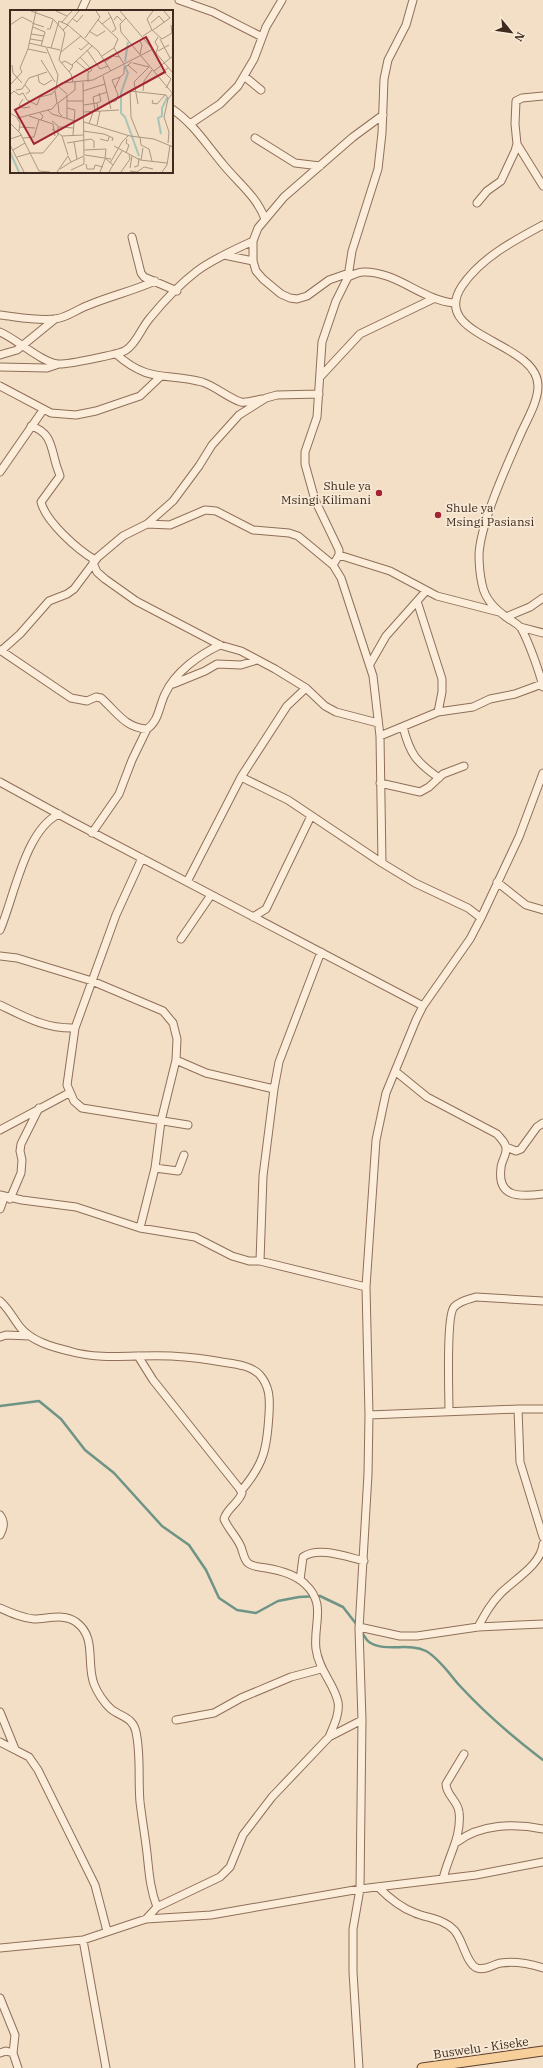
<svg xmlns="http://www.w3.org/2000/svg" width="543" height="2068" viewBox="0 0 543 2068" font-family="'IBM Plex Serif',serif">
<rect width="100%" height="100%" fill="#f2dfc5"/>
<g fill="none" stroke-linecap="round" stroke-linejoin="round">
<path stroke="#6d9486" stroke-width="2.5" d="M0,1406l39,-5 22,18 24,31 29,23 48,53 27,19 17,25 13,28 18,12 19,3 22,-12 21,-4 21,-1 23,11 14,18
M362,1633c2,2 4,7 7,9 16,11 40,0 57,9 14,8 24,24 34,35 25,27 54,52 83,74"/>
<defs>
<path id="minor" d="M179,0l34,12 49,25
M81,11l5,-11
M244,76l17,14
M172,109c21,14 34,35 50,54 15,19 34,32 43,56
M190,124l30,-20 18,-18 16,-27 12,-32 16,-27
M255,138l40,25 25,3
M517,144l26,42
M477,203l10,-12 14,-10 14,-30 2,-7 -2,-20 1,-23 6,-3 21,-2
M543,225c-30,16 -62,33 -81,61 -34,51 76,55 76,100 0,15 -10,32 -16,45 -14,32 -41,90 -43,123 0,9 1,21 3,30 3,16 14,26 27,35 3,2 9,5 12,9 7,12 19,45 22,59
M132,237l9,36 3,4 33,14
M224,255l29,6
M349,273l-20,7 -22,16 -10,3 -7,-1 -9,-4 -18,-15 -7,-8 -3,-10v-20l5,-13 26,-31 69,-60 30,-22
M348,277c5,-2 10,-5 15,-5 33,-1 59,28 91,31
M0,315c18,2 36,6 55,4 12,-1 22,-10 34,-14 21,-9 44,-14 66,-24
M0,332c18,8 41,30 58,32 7,1 63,-10 68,-14 11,-7 15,-22 24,-32 13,-16 30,-34 47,-47 16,-12 37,-21 56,-30
M116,354c34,30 49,18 86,28 13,4 28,17 39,20 6,1 15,-2 21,-3
M0,355l17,-5 38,-31
M0,367l47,1 12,-4
M321,376l39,-42 73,-35
M0,386l51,27 25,2 20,-4 44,-15 20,-19
M31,426c20,6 20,21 25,38 1,4 3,8 4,12l-19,26c5,20 37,48 54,58
M0,472l43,-62
M147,524l23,1 35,-15 11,1 37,19 36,3 9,3 35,29 8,13 32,98 7,60 2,127 33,20 53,25 13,10
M339,555l51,16 47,25 62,16
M93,563l4,9 8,7 31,22 84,44 21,6 34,18 31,19 19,18 11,6 42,11
M333,565l6,-10v-5l-24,-50 -10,-36v-12l12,-35 5,-75 14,-41 12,-24 4,-26 26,-82 4,-36 2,-54 4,-19 18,-35 7,-25
M417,601l25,78v13l-4,20
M506,617l24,-10 13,-9
M520,627l23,6
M0,650l71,48 16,3 9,-4 5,1c15,13 24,30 46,31 12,-8 12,-23 18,-35 10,-22 34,-39 55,-49
M1,651l19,-17 29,-33 18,-7 7,-5 24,-32 25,-21 24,-12 26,-23 26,-35 13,-21 27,-30 27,-17 11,-3 42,-1
M370,664l16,-28 40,-45
M173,684l32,-13 12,-7 24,1 16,-5
M403,727c7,27 13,35 36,51
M380,736l58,-24 35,-5 17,-8 25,-5 27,-10
M241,777l47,23 94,63
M0,782l71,39 352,185
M380,783l40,9 9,-5 14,-13 21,-8
M92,833l27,-39 13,-34 15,-31
M187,882l54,-105 46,-71 19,-18
M497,882l29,23 17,5
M253,917l13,-8 45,-93
M0,930c14,-32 25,-100 59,-116
M181,939l30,-44
M0,956l17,2 75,23 71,30 10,12 4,16 -1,21 -15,61 -6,47 -15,60
M0,1005c25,12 46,24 75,23l41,-113 26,-57
M75,1028l-8,57 7,16 8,7 106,17
M176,1060l30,13 68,16
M395,1071l32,26 70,37c4,5 10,10 9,16 0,6 -5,12 -5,18 -4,30 19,29 42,26
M0,1130l69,-37
M506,1147l10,4 5,-2 16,-22 6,-4
M155,1168l23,3 6,-16
M0,1195l22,5 54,7 64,21 55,9 37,19 17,5h11l106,26
M10,1199l11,-26 1,-13 -2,-9 1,-7 18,-36
M0,1209l4,-11
M260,1261l3,-85 11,-87 5,-27 42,-110
M0,1301c9,8 13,17 20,26 11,14 32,20 49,24 33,10 68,3 102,5 17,1 35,3 51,6 13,2 27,3 37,12 11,12 11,25 10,40 -2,35 -5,50 -28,77
M0,1337l6,-2 24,1
M138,1356l15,24 86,108 3,5c-4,11 -15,15 -18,26 4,10 13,18 17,28 2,5 3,13 7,16 5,4 12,4 18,5 12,2 30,7 39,16 22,20 8,40 11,65 3,22 18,34 22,53 2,12 -5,25 -9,35
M518,1409l2,53 23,75
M449,1411c0,-15 -3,-95 5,-104 5,-6 15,-8 22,-10l67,4
M369,1415l149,-6h25
M0,1515c5,7 4,12 0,20
M300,1580l3,-23c15,-11 44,0 61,4
M0,1608c11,5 22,10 34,11 14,0 30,-6 42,3 21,15 10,41 18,62 3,8 10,19 17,25 10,8 22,8 25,23 5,23 2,47 4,70 2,17 5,34 7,51 2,19 3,36 10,54
M359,1627l41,9h17l61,-9 65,-3
M478,1627c7,-13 13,-24 23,-34 14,-14 40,-28 42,-49
M0,1712l15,37
M176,1720l38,-7 27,-15 50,-21 30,-8
M0,1742l29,15 9,13 57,115 12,46
M457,1842c23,-18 58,-19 86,-13
M443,1879c5,-23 19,-42 16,-67 -1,-11 -13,-17 -13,-28l18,-30
M378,1887c10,10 23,21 37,26 12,5 29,6 39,17 9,9 12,34 23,38 9,3 16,-4 24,-5 14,-2 29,1 42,5
M146,1919l11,-12 63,-30 10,-10 13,-32 29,-38 57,-60 33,-17
M83,1940l23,128
M0,1948l83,-8 63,-21 65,-4 149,-26 116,-14 67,-13
M0,1998l15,37 -2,18 5,15
M0,2053l6,-2 7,2
M359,2068l-6,-96v-43l7,-40 2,-169 -3,-91 9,-155 1,-59 -3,-128 10,-147 10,-47 30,-73 7,-14 47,-67 11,-21 38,-81 24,-64"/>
<path id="major" d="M422,2068l121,-17"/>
</defs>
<use href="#minor" stroke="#8f6f59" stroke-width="9"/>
<use href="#major" stroke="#5d3e2e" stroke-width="11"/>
<use href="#minor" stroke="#fbedda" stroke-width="7"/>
<use href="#major" stroke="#f7cf9b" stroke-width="9"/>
</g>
<g fill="#a32435" stroke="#f8ead6" stroke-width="1.5">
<circle cx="379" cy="493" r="4"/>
<circle cx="438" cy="515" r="4"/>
</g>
<g text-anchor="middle" stroke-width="3.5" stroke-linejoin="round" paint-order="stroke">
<g font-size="12" fill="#3e2a1e" stroke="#f8ead6" text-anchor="end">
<text x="371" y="490">Shule ya<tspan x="371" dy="14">Msingi Kilimani</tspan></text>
<text x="446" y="512" text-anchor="start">Shule ya<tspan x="446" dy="14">Msingi Pasiansi</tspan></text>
</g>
<g font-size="12" fill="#3e2a1e" stroke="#f8ead6">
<text transform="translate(481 2048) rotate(-8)" y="4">Buswelu - Kiseke</text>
</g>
</g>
<g transform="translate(10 10)">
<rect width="163" height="163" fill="#f2dfc5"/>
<path fill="none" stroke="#a7c5b8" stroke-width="2" d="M115,52l3,-20M114,55l4,8 -7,20v20l4,4 14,39M151,124l-3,-16 4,-2v-8l5,-10M0,142l9,20"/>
<path fill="none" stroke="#aa9782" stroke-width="1" d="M21,1l22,8 10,11 5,-5 30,26 13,20M46,1l11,5M110,1l53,62M101,7l5,12 -4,3M116,8l-6,6 1,8 52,62M63,9l4,3 6,-7M88,10l20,19 -4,9 -12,8M104,10l3,-4 5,5M52,12l10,-11M22,13l12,4M141,13l8,-7 5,6M92,14l9,-7 -3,-5M0,15l12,-8 10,5M57,15l12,-14M23,17l12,5 -4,14M37,19h3l3,-9M53,20l2,3 -6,27 12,14 2,8M142,20l10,9 10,-6 -1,-8M143,20l17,-12 -6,-7M79,21l8,5 8,-5M21,24l13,2M133,26l9,-6 -5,-11 6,-8M75,28l15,-21 -4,-6M20,29l13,2M150,29l10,19M130,31l2,4 -2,9M19,33l17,4 12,28 -2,14M37,37l13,3M41,38l8,-27 9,4M69,38l2,2 8,-7M104,38l10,16M18,39l19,4M77,40l13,19 8,-3M148,41l11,-6M51,42l20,-16M146,43l2,-6 -3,-5 3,-5M70,47l12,13 -4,3v9M31,50l14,22M66,51l13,11M95,52l8,-6 7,1M51,53l4,-2 8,5 -4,6M123,53l16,4M2,55l1,8 9,10M62,55l20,-19M118,55l9,8M144,61l19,-15M153,61l8,8 -5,9M28,65l1,7 5,3 8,-5M93,66l8,33M148,66l10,-8M0,75l12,-13 -2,-4 8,-19 8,-38M15,75l5,6 -4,3M48,76l9,8M105,78l5,-11 4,-3v-6l8,-6M6,80l6,-1 7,-11 18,-6M73,81l22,-7M133,81l1,-10 8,-11M0,85l4,-4 5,4 4,-2 4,7 10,5 3,-8 12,-3 9,-11 32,-3 60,-31M13,89l-4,6 4,3 7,-1M143,90l-1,3 5,1 8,-9M57,91h16M100,92l6,-1 2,-6 -6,-15 8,-3M87,93l4,-2 -2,-8M128,94l-4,-22 15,-15M74,95l13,-2 1,8M57,98l8,2 -2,25M38,100l4,4 23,7M85,101l-2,-14 14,-5M74,102l35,-2M0,103l8,5 34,-9 5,-6 -2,-12M19,106l12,4 2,-4 -3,-3M52,106l-3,-3 -1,-10 17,-13v-8M7,108l3,5 -1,8M57,109v-24M31,110l12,4 2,12M74,112l46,14 24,3 19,8M0,113l10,10 19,38 11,1M79,114l4,-12M87,115l3,-14M10,117l15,1M49,117l15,1M42,119l10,7 21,-1M73,121l21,3 9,4 -1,3M52,126l6,19M129,127l-8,-20 -1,-26 36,4 2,4M130,127l1,8 8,4 3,12M13,128l11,-1 5,-17M0,129l12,-4M90,129l8,2 1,-4M64,132l3,17M57,133l24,-4 3,2v7M158,133l1,-11 -5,-15 4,-18 4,-5M0,135l14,27M104,136l26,14 27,3M3,140l12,-7M74,140l22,-1 -1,9M116,143l3,-8 -3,-2 1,-4M75,145l26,4M7,147l14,-4h12l15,-18v-9l-6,-5M95,148l8,7 -4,7M131,150l2,-12M100,153l12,-21 7,-7M76,154l1,5h7l1,-4 8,2M103,155l9,-14M124,157l4,-1 1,-8M120,158l2,-12M50,159l11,-7M61,160l13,-6v-7M120,161l7,1 7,-5 9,2M47,162l11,-16 3,6 13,-6 -1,-74M90,162l5,-13M111,162l9,-13 -1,-4M152,162l5,-7 3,-20"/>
<path fill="#a32435" fill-opacity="0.15" stroke="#a32435" stroke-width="2" d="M136,27l19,35 -131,72 -19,-34z"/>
<rect width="163" height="163" fill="none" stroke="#3e2a1e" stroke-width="2"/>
</g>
<g transform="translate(511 32) rotate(119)" stroke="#f8ead6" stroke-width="3" paint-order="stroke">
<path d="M0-3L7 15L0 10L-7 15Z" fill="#3e2a1e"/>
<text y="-6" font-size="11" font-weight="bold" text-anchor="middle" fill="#3e2a1e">N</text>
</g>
</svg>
